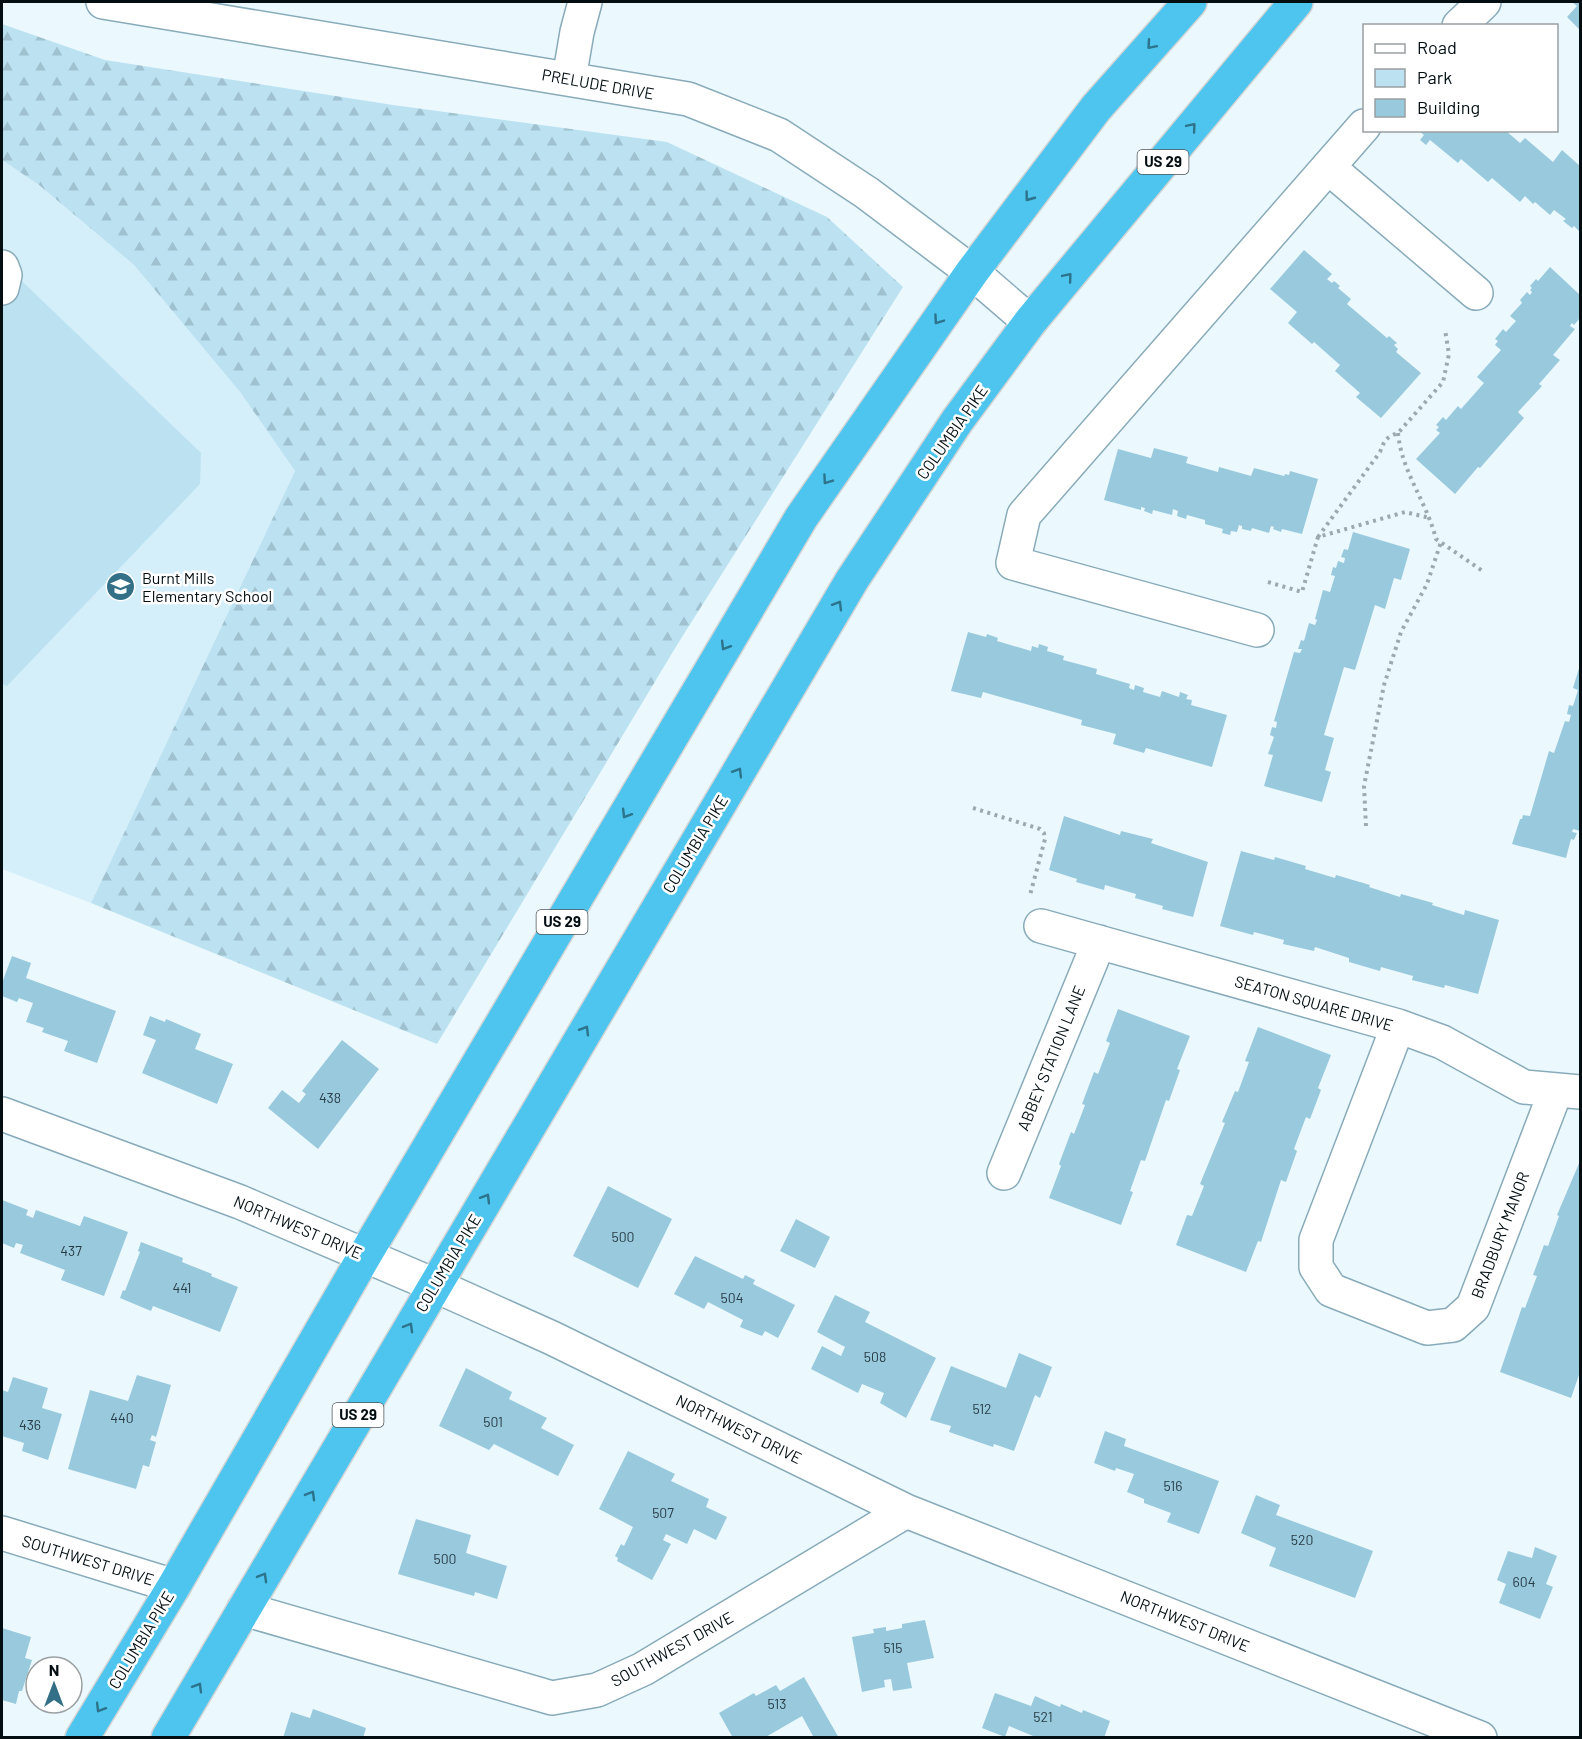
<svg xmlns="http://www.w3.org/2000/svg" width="1582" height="1739" viewBox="0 0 1582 1739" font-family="Barlow,sans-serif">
<defs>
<pattern id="forest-firs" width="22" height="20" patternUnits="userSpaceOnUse" patternTransform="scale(1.5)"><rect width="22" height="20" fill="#bce2f2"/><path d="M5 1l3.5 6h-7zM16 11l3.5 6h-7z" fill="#a0c1cf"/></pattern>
</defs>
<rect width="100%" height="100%" fill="#ebf9ff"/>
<path fill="#d4effa" d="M2,160l37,25 95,80 106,127 55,79 -204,432 -89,-34z"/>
<path fill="#bce2f2" d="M2,262l199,191 -1,31 -193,202 -5,-2z"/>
<path fill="url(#forest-firs)" d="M2,24l103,36 288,45 274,37 160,75 76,70 -226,358 -240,399 -346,-141 204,-432 -55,-79 -106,-127 -95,-80 -37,-25z"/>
<path fill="#99c9dd" d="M1572,2h8v28l-13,-13 10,-11z
M1418,130h87l15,13 5,-5 28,24 9,-12 18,16v62l-1,3 -5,-5 -2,2 -9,-7 3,-2 -12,-9 -4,5 -15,-13 -2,2 -8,-8 -5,6 -28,-24 -4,4 -27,-23 -3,4 -28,-23 -4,5 -6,-5 4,-5z
M1304,250l28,24 -5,5 5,4 2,-2 6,5 -2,2 13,11 -4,5 40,34 2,-2 8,7 -3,2 4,4 -2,3 25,21 -40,45 -25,-21 4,-4 -25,-22 5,-6 -26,-23 -2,2 -24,-21 9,-11 -27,-23z
M1550,267l30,28v23l-6,7 -2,-2 -2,3 5,3 -22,26 7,5 -21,24 3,2 -24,26 6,6 -44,50 -2,-1 -23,27 -39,-35 24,-26 -4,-3 3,-3 -3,-2 7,-8 3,3 12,-14 3,3 23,-26 -7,-6 24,-27 -6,-5 3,-4 -3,-2 8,-10 3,3 10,-11 -6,-5 12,-13 -2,-3 7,-8 3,3 2,-3 -2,-2 2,-2 -2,-2 6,-7 2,2z
M1154,448l34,9 -2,6 32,9 1,-5 32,9 3,-8 30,8 1,-2 4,1 1,-4 28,8 -16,55 -20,-5 -1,3 -8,-3 1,-2 -3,-1 -2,7 -17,-5 -1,3 -9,-2v-3l-3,-1 -2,7 -6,-1 -1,4 -8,-2 1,-4 -18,-5v-4l-18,-5 -1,4 -9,-3 1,-5 -5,-2 -1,6 -19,-5 -1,4 -8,-3 1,-3 -4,-1v3l-37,-10 14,-51 33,9z
M1353,532l57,17 -9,31 -7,-2 -9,31 -10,-4 -20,65 -11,-3 -20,68 10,3 -9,32 6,2 -9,30 -58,-16 9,-31 -5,-1 6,-17 -4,-2 2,-8 4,1 1,-6 -3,-1 20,-69 6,1 2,-4h-4l3,-9 3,1 5,-18 6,2 2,-5 -2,-1 8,-29 7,2 5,-16 -4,-1 2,-8 3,1 2,-7 6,2 1,-5 -4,-1 3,-8 4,1z
M968,632l18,5 1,-3 11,4 -1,3 34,10 1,-5 6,2 1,-4 9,3 -1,4 17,5 -1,4 34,9 -1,5 34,10 -1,4 5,2 1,-5 9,3 -1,4 17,5 2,-6 17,6 1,-5 8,3 -2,4 6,1 -1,5 36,10 -15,52 -66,-19 -2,5 -31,-9 3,-10 -35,-9 1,-5 -99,-28 -2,6 -30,-7z
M1580,665v166l-7,-2 -1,3 5,1 -3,7 -3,-1 -5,19 -54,-14 8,-25h2l1,-4 7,1 19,-65 5,2 11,-32 4,1 2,-7 -4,-1 2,-9 4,1 5,-16 -5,-2z
M1064,816l56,19 1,-4 32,8 -2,4 57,19 -15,55 -31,-8 1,-3 -28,-8 1,-4 -31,-9 -1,5 -28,-8 1,-3 -28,-9z
M1241,851l33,9 1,-3 31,9 -1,3 30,9 1,-3 34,10 -1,2 31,10 1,-3 32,9 -1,2 32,10 1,-5 34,10 -21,74 -33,-9 -1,3 -32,-8 1,-4 -32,-9 -1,4 -31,-9v-4l-34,-11 -1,4 -31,-7 1,-4 -30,-8 -1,3 -33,-9z
M12,956l19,7 -5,15 90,33 -19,52 -33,-12 4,-10 -26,-9 2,-4 -18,-6 7,-19 -14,-5 -2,4 -15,-6v-13z
M1118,1009l72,27 -13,33 3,1 -11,31 -3,-1 -21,61 -4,-1 -11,31 3,1 -12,33 -72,-27 12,-32 -2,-2 12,-32 3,2 11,-29 -3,-1 12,-32 4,2 12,-31 -4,-2z
M150,1016l15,6 1,-3 35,15 -6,15 38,15 -16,40 -75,-31 14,-33 -13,-5z
M1258,1027l73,28 -13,33 3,2 -11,29 -4,-2 -12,32 3,2 -11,31 -5,-2 -20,62 -3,-1 -12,31 -70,-27 11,-30 5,1 12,-30 -4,-2 25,-61 -3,-1 13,-31 3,1 11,-30 -4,-1z
M342,1040l37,29 -61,80 -50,-41 14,-18 17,13 7,-9 -4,-3z
M1580,1161v211l-9,26 -71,-26 22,-65 3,1 12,-32 -4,-1 11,-30 4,1 11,-30 -2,-1z
M608,1186l64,33 -34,69 -65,-32z
M2,1200l26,10 -2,5 7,3 3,-8 44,16 4,-10 44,16 -24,64 -43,-16 4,-10 -45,-17 3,-8 -7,-2 -2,5 -12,-5z
M796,1219l34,18 -15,31 -35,-17z
M141,1242l42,16 -1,4 30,12 -1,2 27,11 -18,45 -67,-26 -2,5 -31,-13 3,-8 2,1 15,-39 -2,-1z
M695,1256l48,23 2,-4 10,5 -2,4 42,21 -17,33 -13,-7 -3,5 -22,-9 3,-7 -35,-18 -4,7 -30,-15z
M835,1295l35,17 -5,10 71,36 -30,60 -26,-15 4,-10 -22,-9 -4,9 -47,-24 11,-23 19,10 4,-9 -28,-15z
M1019,1353l33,14 -12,31 -5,-3 -21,56 -20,-7 -1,3 -44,-15 2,-6 -21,-6 21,-54 55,22z
M466,1368l46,24 -3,7 38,19 -6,10 33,17 -16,31 -64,-32 -5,6 -50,-24z
M137,1375l34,10 -15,52 -4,-2 -2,5 6,2 -7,25 -6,-2 -7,24 -68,-20 22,-79 38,11z
M13,1377l35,11 -6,20 20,6 -14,46 -26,-9 2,-8 -22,-7v-46l6,2z
M1105,1431l21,8 -2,7 95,35 -20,53 -32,-12 4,-9 -27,-10v-4l-17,-7 7,-18 -18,-6 -1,3 -21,-8z
M628,1451l47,23 -4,7 38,18 -3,8 21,10 -11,23 -22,-11 -7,15 -21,-10 -3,6 8,4 -19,36 -35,-19 1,-3 -3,-2 6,-12 3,2 9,-19 -34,-18z
M1256,1495l24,10 -4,10 97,36 -18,47 -86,-32 7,-18 -35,-15z
M416,1519l55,16 -5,18 41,13 -10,33 -22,-7 -1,4 -76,-22z
M1535,1547l22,9 -11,28 7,3 -13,32 -41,-16 7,-19 -9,-4 11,-29 24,7z
M925,1620l9,38 -27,5 5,25 -19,3 -2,-12 -7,1 1,7 -23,5 -10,-55 22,-4 -1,-4 13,-2v4l16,-3v-4z
M2,1628l29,9 -6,21 7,2 -10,31h-3l-3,13 -14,-4z
M804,1677l35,61h-25l-12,-22 -38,22h-31l-14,-25 35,-20 2,3 20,-11 4,6z
M995,1693l36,13 4,-10 25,11 1,-3 21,9 1,-3 27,11 -6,17h-66l-29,-12 -4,11 -23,-9z
M313,1709l53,19 -3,10h-80l8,-26 19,6z"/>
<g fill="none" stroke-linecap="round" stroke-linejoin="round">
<defs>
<path id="minor" d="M103,2l585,97 91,36 88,58 73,55 32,24 58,50
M1459,26l25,-24
M569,79l8,-47 8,-30
M1328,167l148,126
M2,267l3,8 -3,13
M1257,630l-244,-67 11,-48 340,-389
M1041,926l357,100 44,16 82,45 56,5
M1398,1026l-82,214v27l15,23 96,38 26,-3 20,-18 83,-217
M2,1114l238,88 194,83 118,53 354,173 574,227
M1004,1173l95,-231
M2,1533l172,53
M244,1609l308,89 45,-8 46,-21 263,-158"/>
<path id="highway" d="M82,1738l92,-152 191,-331 436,-737 171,-246 124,-164 94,-106
M168,1738l684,-1158 105,-159 73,-99 266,-320"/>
</defs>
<use href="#minor" stroke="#89abb9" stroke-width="36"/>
<use href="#highway" stroke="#d2d4d5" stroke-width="36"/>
<path stroke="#9ca9af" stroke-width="4" stroke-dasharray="3 4.5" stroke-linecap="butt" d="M1398,433c4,40 28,67 38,106l48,33
M1318,537l62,-85c4,-11 6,-15 18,-19l45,-51 6,-28 -4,-24
M1268,582l34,10 16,-55 87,-25 25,6
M973,808l67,21 4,4 1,6 -15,56
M1366,826l-2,-40 20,-101 17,-53 26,-48 14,-42"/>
<use href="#minor" stroke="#fff" stroke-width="33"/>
<use href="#highway" stroke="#4dc5ee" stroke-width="33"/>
</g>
<defs><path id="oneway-chevron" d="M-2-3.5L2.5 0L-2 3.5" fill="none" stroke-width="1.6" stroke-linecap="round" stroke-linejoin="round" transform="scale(1.5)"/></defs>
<g stroke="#2c738b">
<use href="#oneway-chevron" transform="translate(1151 45) rotate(131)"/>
<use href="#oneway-chevron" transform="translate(1192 127) rotate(-50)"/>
<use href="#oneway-chevron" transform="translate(1029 197) rotate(127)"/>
<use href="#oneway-chevron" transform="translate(1068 277) rotate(-50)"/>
<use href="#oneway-chevron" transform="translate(938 320) rotate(125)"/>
<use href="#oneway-chevron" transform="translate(827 480) rotate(125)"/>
<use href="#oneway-chevron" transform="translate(838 605) rotate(-59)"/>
<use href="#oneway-chevron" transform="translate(725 646) rotate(121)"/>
<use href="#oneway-chevron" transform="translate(738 772) rotate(-59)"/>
<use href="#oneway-chevron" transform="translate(626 814) rotate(121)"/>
<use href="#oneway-chevron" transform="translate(585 1030) rotate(-59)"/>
<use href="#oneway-chevron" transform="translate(486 1198) rotate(-59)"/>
<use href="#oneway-chevron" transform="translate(409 1327) rotate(-60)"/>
<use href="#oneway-chevron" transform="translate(311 1495) rotate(-60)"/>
<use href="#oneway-chevron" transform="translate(263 1577) rotate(-60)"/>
<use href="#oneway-chevron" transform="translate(198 1687) rotate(-59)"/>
<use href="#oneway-chevron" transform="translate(100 1708) rotate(121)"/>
</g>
<defs>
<symbol id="school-disc" viewBox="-11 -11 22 22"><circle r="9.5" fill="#337087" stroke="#fff"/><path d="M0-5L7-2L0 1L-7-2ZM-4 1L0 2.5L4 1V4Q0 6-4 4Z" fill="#fff"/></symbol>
</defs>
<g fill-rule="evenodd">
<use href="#school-disc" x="104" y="570" width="33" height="33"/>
</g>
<g text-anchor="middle" stroke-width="5" stroke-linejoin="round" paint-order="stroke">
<g font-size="14" fill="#283d46">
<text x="330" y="1103">438</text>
<text x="623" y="1242">500</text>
<text x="71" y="1256">437</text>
<text x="182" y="1293">441</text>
<text x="732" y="1303">504</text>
<text x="875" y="1362">508</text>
<text x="982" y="1414">512</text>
<text x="122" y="1423">440</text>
<text x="493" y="1427">501</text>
<text x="30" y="1430">436</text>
<text x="1173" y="1491">516</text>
<text x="663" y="1518">507</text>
<text x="1302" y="1545">520</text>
<text x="445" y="1564">500</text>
<text x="1524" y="1587">604</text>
<text x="893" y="1653">515</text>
<text x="777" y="1709">513</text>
<text x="1043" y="1722">521</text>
</g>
<g fill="#fff" stroke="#4f565a" stroke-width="1.5">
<rect x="1137.5" y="150" width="51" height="24" rx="4.5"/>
<rect x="536.5" y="910" width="51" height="24" rx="4.5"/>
<rect x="332.5" y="1403" width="51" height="24" rx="4.5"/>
</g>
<g font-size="15" font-weight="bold" fill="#030e13">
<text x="1163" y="167">US 29</text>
<text x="562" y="927">US 29</text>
<text x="358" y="1420">US 29</text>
</g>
<g font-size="16" fill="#030e13" stroke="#fff">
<text transform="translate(598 84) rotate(10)" y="6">PRELUDE DRIVE</text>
<text transform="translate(952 432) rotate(-55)" y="6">COLUMBIA PIKE</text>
<text transform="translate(695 844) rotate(-59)" y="6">COLUMBIA PIKE</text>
<text transform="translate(1314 1003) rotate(16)" y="6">SEATON SQUARE DRIVE</text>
<text transform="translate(1051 1058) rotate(-68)" y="6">ABBEY STATION LANE</text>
<text transform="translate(298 1227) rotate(23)" y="6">NORTHWEST DRIVE</text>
<text transform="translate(1500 1235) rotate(-69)" y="6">BRADBURY MANOR</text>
<text transform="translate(448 1263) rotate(-59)" y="6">COLUMBIA PIKE</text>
<text transform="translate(739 1429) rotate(26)" y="6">NORTHWEST DRIVE</text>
<text transform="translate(88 1560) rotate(17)" y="6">SOUTHWEST DRIVE</text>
<text transform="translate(1185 1621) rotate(22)" y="6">NORTHWEST DRIVE</text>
<text transform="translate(141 1640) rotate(-59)" y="6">COLUMBIA PIKE</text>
<text transform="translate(672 1649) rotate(-29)" y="6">SOUTHWEST DRIVE</text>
</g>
<g font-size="16" fill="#030e13" stroke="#fff" text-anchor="start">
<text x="142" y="584">Burnt Mills<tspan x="142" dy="18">Elementary School</tspan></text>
</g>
</g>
<rect width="1582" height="1739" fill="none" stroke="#030e13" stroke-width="6"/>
<rect x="1363" y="24" width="195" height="108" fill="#ffffff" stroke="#9a9fa1" stroke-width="1.5"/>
<rect x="1375" y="44" width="30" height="9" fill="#ffffff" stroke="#9a9fa1" stroke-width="1.5"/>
<text x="1417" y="54" font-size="18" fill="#030e13">Road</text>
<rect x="1375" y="69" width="30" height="18" fill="#bce2f2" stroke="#9a9fa1" stroke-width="1.5"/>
<text x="1417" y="84" font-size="18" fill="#030e13">Park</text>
<rect x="1375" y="99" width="30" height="18" fill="#99c9dd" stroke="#9a9fa1" stroke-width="1.5"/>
<text x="1417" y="114" font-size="18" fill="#030e13">Building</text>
<g transform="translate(54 1685)"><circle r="28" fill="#ffffff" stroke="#9a9fa1" stroke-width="1.5"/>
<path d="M0-4.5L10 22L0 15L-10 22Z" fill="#337087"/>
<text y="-9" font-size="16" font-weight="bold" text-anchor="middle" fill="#030e13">N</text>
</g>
</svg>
